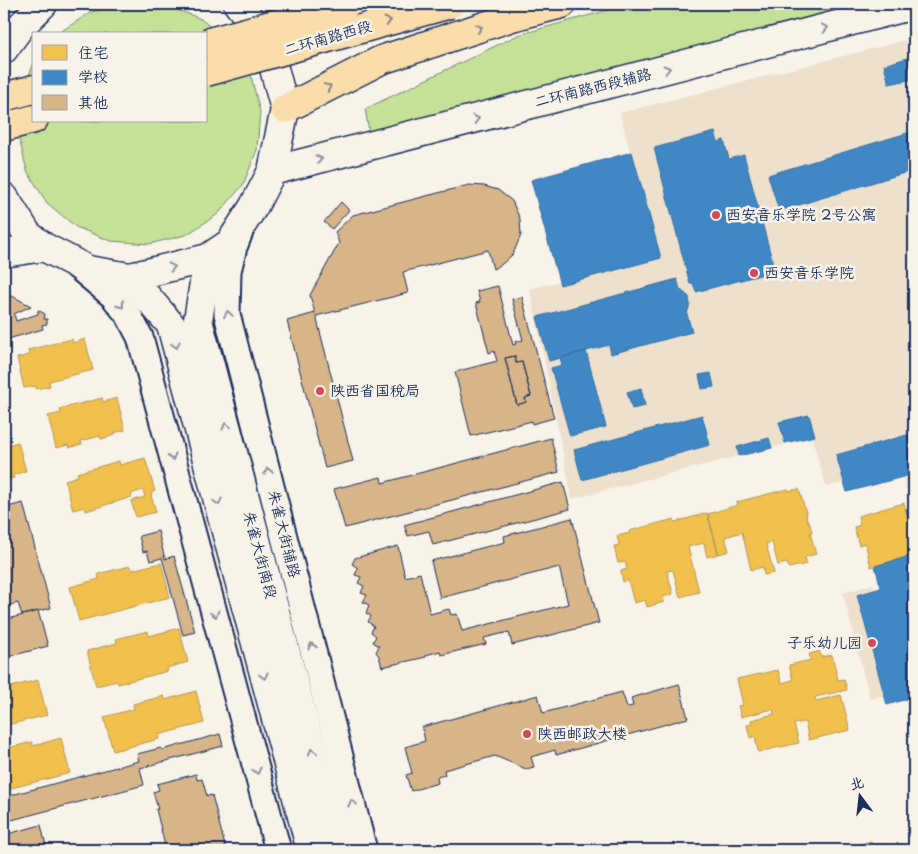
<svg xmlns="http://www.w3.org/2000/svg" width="918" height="854" viewBox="0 0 918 854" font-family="'Playpen Sans','LXGW WenKai TC',sans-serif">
<rect width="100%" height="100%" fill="#f7f3e8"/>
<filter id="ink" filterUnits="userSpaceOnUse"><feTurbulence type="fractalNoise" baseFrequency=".02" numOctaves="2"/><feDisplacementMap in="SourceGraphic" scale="10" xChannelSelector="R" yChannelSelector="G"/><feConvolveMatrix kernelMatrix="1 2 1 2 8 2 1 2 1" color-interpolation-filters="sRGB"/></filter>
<g filter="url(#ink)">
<path fill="#ede0cc" d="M914,38v481l-13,-49 -75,17 -14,-50 -240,62 -42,-210 127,-33 -37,-143z
M873,584l27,108 -30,7 -27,-106z"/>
<path fill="#c5e097" stroke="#70887a" d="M123,4l43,1 35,14 30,25 20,32 9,36 -3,38 -14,35 -25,29 -32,21 -37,9 -38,-3 -35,-14 -29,-24 -20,-32 -9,-37 2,-38 14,-33v58h172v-87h-149l34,-22z
M630,4h230l-390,107 -101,20 -4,-22 153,-74z"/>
<path fill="#f2c14e" stroke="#b29553" d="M72,339l1,4 12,-4 8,31 -44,11 1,5 -14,3v-3l-12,2 -7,-30 12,-3 -1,-5z
M102,398l1,4 14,-4 8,32 -11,3 1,2 -14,4 -1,-3 -19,5 1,3 -13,4 -1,-3 -12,3 -8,-32 13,-3 -1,-4z
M18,442l8,29 -13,4 1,3 -10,3v-37v2z
M145,458l10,33 -3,1v2l-1,1 5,17 -20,5 -5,-16 14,-4 -2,-7 -12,4 1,3 -46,14 -2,-4 -11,3 -8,-30 13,-4 -1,-3 42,-12 1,4z
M788,489l1,2 10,-2 8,27h-1l2,6 1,-1 3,11 -2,1 6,21 -11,3 2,7 -18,4 -2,-5 -9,2 -6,-23 -6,2 8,29 -10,2 -1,-8 -12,3 -9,-38 -17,5 4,14 -10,3 -11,-40 30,-9 -1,-3z
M904,503l10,37v15l-43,12 -6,-24 -6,2 -5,-18 6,-2 -2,-9z
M707,513l11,41 -11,3 -3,-14 -16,4 11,45 -19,5 -7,-27 -6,1 6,23 -10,3 1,5 -17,5 -2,-7 -11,3 -6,-23 -5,2 -2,-11 6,-2 -2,-7 -7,1 -4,-17 5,-1 -2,-9 13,-3 -1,-2 45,-12 1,3z
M161,563l9,34 -91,24 -9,-34 29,-8 -1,-5 32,-8 1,4z
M179,628l9,34 -21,6 1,3 -50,13 -1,-3 -21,5 -9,-35 30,-8 -1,-4 32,-8 1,5z
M820,651l1,6 11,-2 6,25 6,-1 3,11 -32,7 1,4 25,-6 9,35 -41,10 -4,-18 -11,2 5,19 -41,9 -3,-16 -5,2 -3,-13 5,-1 -1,-4 23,-6 -1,-5 -32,8 -3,-11 5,-1 -6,-26 41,-9 4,13 11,-3 -4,-15 22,-5 -2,-6z
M38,680l9,35 -43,11v-41l1,-1 2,4z
M196,691l8,32 -46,12 1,4 -46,12 -9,-34 30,-8 -1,-5 31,-8 1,4z
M61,738l9,35 -66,17v-41l28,-7 1,4z
M871,841l1,6 11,-3 1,6h-27l4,-1 -1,-5z"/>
<path fill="#3f88c5" stroke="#346da6" d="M914,56v23l-25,5 -5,-19z
M914,131v39l-135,41 -11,-36z
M715,132l3,10 6,-2 5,19 15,-4 31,116 -79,21 -3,-9 -3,1 -36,-136z
M632,152l29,106 -101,27 -29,-105z
M677,279l3,10 9,8 1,7 -3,10 5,18 -81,22 -2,-9 -60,16 -12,-44z
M586,351l20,76 -36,9 -19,-68 11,-3 -2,-7z
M711,373l3,14 -12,2 -3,-14z
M641,388l4,18 -13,3 -5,-17z
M702,415l8,30 -128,35 -8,-30z
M809,415l6,21 -30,7 -6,-21z
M914,433v41l-67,18 -11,-37z
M769,438l3,10 -33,8 -2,-9z
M912,500h2v40l-8,-31 8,-2z
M914,555v81l-8,2 8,30v29l-27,8 -30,-110 24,-7 -6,-22z"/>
<path fill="#d7b589" stroke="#1b2f5e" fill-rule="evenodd" d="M469,185l15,1 14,4 14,11 8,18 1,16 -8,19 -11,10 -9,5 -5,-19 -85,22 5,21 -92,23 37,145 -28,7 -38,-147 28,-8 -5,-18 29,-52 -4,-11 18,-17z
M341,202l8,8 -17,19 -8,-7z
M498,286l15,59 3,-1 -1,-2 8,-2 -11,-41 10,-2 32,121 -22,6v-3l-61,15 -16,-64 42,-11 -3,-10 -5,2 -13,-50 4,-1 -3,-11zM515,356l1,7 6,-1 9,34 -6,2 1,4 -9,3 -12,-47z
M12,296l19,10 -17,8 2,7 22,-7v-4l7,4 -1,5h3v5l-5,1 1,4 -35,10 -4,5v-46z
M515,356l1,7 6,-1 9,34 -6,2 1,4 -9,3 -12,-47z
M551,438l8,34 -214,56 -11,-39 47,-12 1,6z
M563,482l7,27 -137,36 -4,-14 -21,5 -4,-11z
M23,503l28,105 -29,7 -4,-12 -12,3 -2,-9v-89z
M572,518l27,105 -87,22 -3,-13 -25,6 2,6 -45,11 -1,-4 -14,4v2l-44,10 -3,-11 -3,-4 3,-6 -6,-4 3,-6 -5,-4 3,-6 -6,-4 3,-6 -5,-3 3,-8 -6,-3 4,-7 -6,-2 3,-7 -6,-3 3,-6 -6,-2 3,-7 -6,-4 3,-6 43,-12 7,31 15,-4 10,41 19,-5 2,6 6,-1 5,17 106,-27 -9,-37 -119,31 -9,-37 74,-19 -1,-6z
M158,531l7,28 9,-3 21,76 -12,3 -21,-77 -12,3 -3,-10 -4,1 -4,-16z
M38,611l10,35 -44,12v-38z
M679,684l9,34 -132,37 -1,-5 -24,7 3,10 -8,2 -31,-13 -51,14 1,5 -8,2 1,6 -27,8 -5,-16 6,-2 -7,-26 20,-6 -3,-14 116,-32 5,18 79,-21 5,15 6,-1 -2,-8z
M220,734l3,12 -83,22 4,17 -140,37v-25l135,-36 -2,-7 24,-6 1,2z
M196,774l1,6 5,-1 5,17 5,-1 14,55h-60l-10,-41h2l-5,-17 6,-2 -2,-6z
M41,825l6,25h-43v-15z
M724,846l1,4h-16z"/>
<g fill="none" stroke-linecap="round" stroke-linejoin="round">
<defs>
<path id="street" d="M242,227l-8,20 -6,24 -1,43 137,536
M77,266l36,30 16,20 11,21 138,513"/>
<path id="secondary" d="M4,49l16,-22 23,-23
M272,171l642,-166
M4,197l24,38 16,12 44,23 42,7 78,-19 22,-15 24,-37 18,-35 13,-62 -19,-70 -28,-35
M4,253l40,-6
M208,258l-10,62 140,530
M130,277l41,48 140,525"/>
<path id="highway" d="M4,97l30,-8
M285,109l96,-49 131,-43 50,-13
M4,127l30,-8"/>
</defs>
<use href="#street" stroke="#1b2f5e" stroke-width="29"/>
<use href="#secondary" stroke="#1b2f5e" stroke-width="31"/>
<use href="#highway" stroke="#1b2f5e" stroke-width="31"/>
<use href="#street" stroke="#f7f3e8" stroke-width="25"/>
<use href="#secondary" stroke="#f7f3e8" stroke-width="28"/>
<use href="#highway" stroke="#faddab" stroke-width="28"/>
<defs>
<path id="highway-bridge" d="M206,43l141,-39
M206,72l244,-68"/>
</defs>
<use href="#highway-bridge" stroke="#1b2f5e" stroke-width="31" stroke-linecap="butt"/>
<use href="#highway-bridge" stroke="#faddab" stroke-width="28"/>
</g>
<defs><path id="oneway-chevron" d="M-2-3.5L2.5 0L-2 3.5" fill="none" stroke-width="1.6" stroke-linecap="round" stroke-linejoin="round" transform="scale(1.25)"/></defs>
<g stroke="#8a8684">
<use href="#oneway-chevron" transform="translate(388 21) rotate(-16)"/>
<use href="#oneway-chevron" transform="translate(479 28) rotate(-18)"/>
<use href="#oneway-chevron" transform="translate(328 87) rotate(-27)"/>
</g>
<g stroke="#8991a3">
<use href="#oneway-chevron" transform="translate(825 28) rotate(-14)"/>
<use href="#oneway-chevron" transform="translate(667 69) rotate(-14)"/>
<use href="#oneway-chevron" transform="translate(476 119) rotate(-14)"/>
<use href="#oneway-chevron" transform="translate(319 159) rotate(-14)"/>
<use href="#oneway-chevron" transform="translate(172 267) rotate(-13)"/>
<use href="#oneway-chevron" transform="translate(121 305) rotate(52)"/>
<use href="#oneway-chevron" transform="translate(228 314) rotate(-98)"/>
<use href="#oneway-chevron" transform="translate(176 345) rotate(75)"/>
<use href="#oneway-chevron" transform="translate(226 426) rotate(-105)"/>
<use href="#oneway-chevron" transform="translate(172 457) rotate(75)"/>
<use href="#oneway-chevron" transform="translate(268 471) rotate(-104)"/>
<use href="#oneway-chevron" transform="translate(218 502) rotate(75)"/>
<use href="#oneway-chevron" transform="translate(215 614) rotate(75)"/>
<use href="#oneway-chevron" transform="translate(312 646) rotate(-104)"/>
<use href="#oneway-chevron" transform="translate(264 676) rotate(75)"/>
<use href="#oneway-chevron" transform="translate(312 752) rotate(-105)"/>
<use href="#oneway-chevron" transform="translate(257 771) rotate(75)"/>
<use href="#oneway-chevron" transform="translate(352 803) rotate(-104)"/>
</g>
</g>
<g fill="#d1495b" stroke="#f7f3e8" stroke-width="2">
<circle cx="716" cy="215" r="5"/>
<circle cx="754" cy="273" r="5"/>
<circle cx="320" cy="391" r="5"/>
<circle cx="872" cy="643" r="5"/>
<circle cx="527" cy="734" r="5"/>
</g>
<g text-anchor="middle" stroke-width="5" stroke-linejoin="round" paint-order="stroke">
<g font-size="15" fill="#1b2f5e" stroke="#f7f3e8">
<text transform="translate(328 38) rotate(-16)" y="5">二环南路西段</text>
<text transform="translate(593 88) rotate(-14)" y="5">二环南路西段辅路</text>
<text transform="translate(284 534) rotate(76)" y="5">朱雀大街辅路</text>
<text transform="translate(260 555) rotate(75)" y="5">朱雀大街南段</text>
</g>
<g font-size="15" fill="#1b2f5e" stroke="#f7f3e8" text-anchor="start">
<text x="726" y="220">西安音乐学院 2号公寓</text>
<text x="764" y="278">西安音乐学院</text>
<text x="330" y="396">陕西省国税局</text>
<text x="862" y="648" text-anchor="end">子乐幼儿园</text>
<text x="537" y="739">陕西邮政大楼</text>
</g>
</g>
<rect width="918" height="854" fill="none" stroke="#f7f3e8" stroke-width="20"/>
<rect x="10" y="10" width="898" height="834" fill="none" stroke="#1b2f5e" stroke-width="2" filter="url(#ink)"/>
<rect x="32" y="32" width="175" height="90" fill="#f7f3e8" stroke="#9fa5b1"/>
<rect x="42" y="45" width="25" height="15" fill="#f2c14e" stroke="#9fa5b1"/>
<text x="78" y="58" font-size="15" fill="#1b2f5e">住宅</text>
<rect x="42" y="70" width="25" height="15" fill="#3f88c5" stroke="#9fa5b1"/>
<text x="78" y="82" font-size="15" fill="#1b2f5e">学校</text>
<rect x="42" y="95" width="25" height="15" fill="#d7b589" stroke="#9fa5b1"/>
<text x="78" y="108" font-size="15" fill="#1b2f5e">其他</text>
<g transform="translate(860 796) rotate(345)" stroke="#f7f3e8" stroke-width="4" paint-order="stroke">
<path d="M0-4L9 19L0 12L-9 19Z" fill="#1b2f5e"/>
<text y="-8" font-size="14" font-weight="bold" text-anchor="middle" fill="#1b2f5e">北</text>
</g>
</svg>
